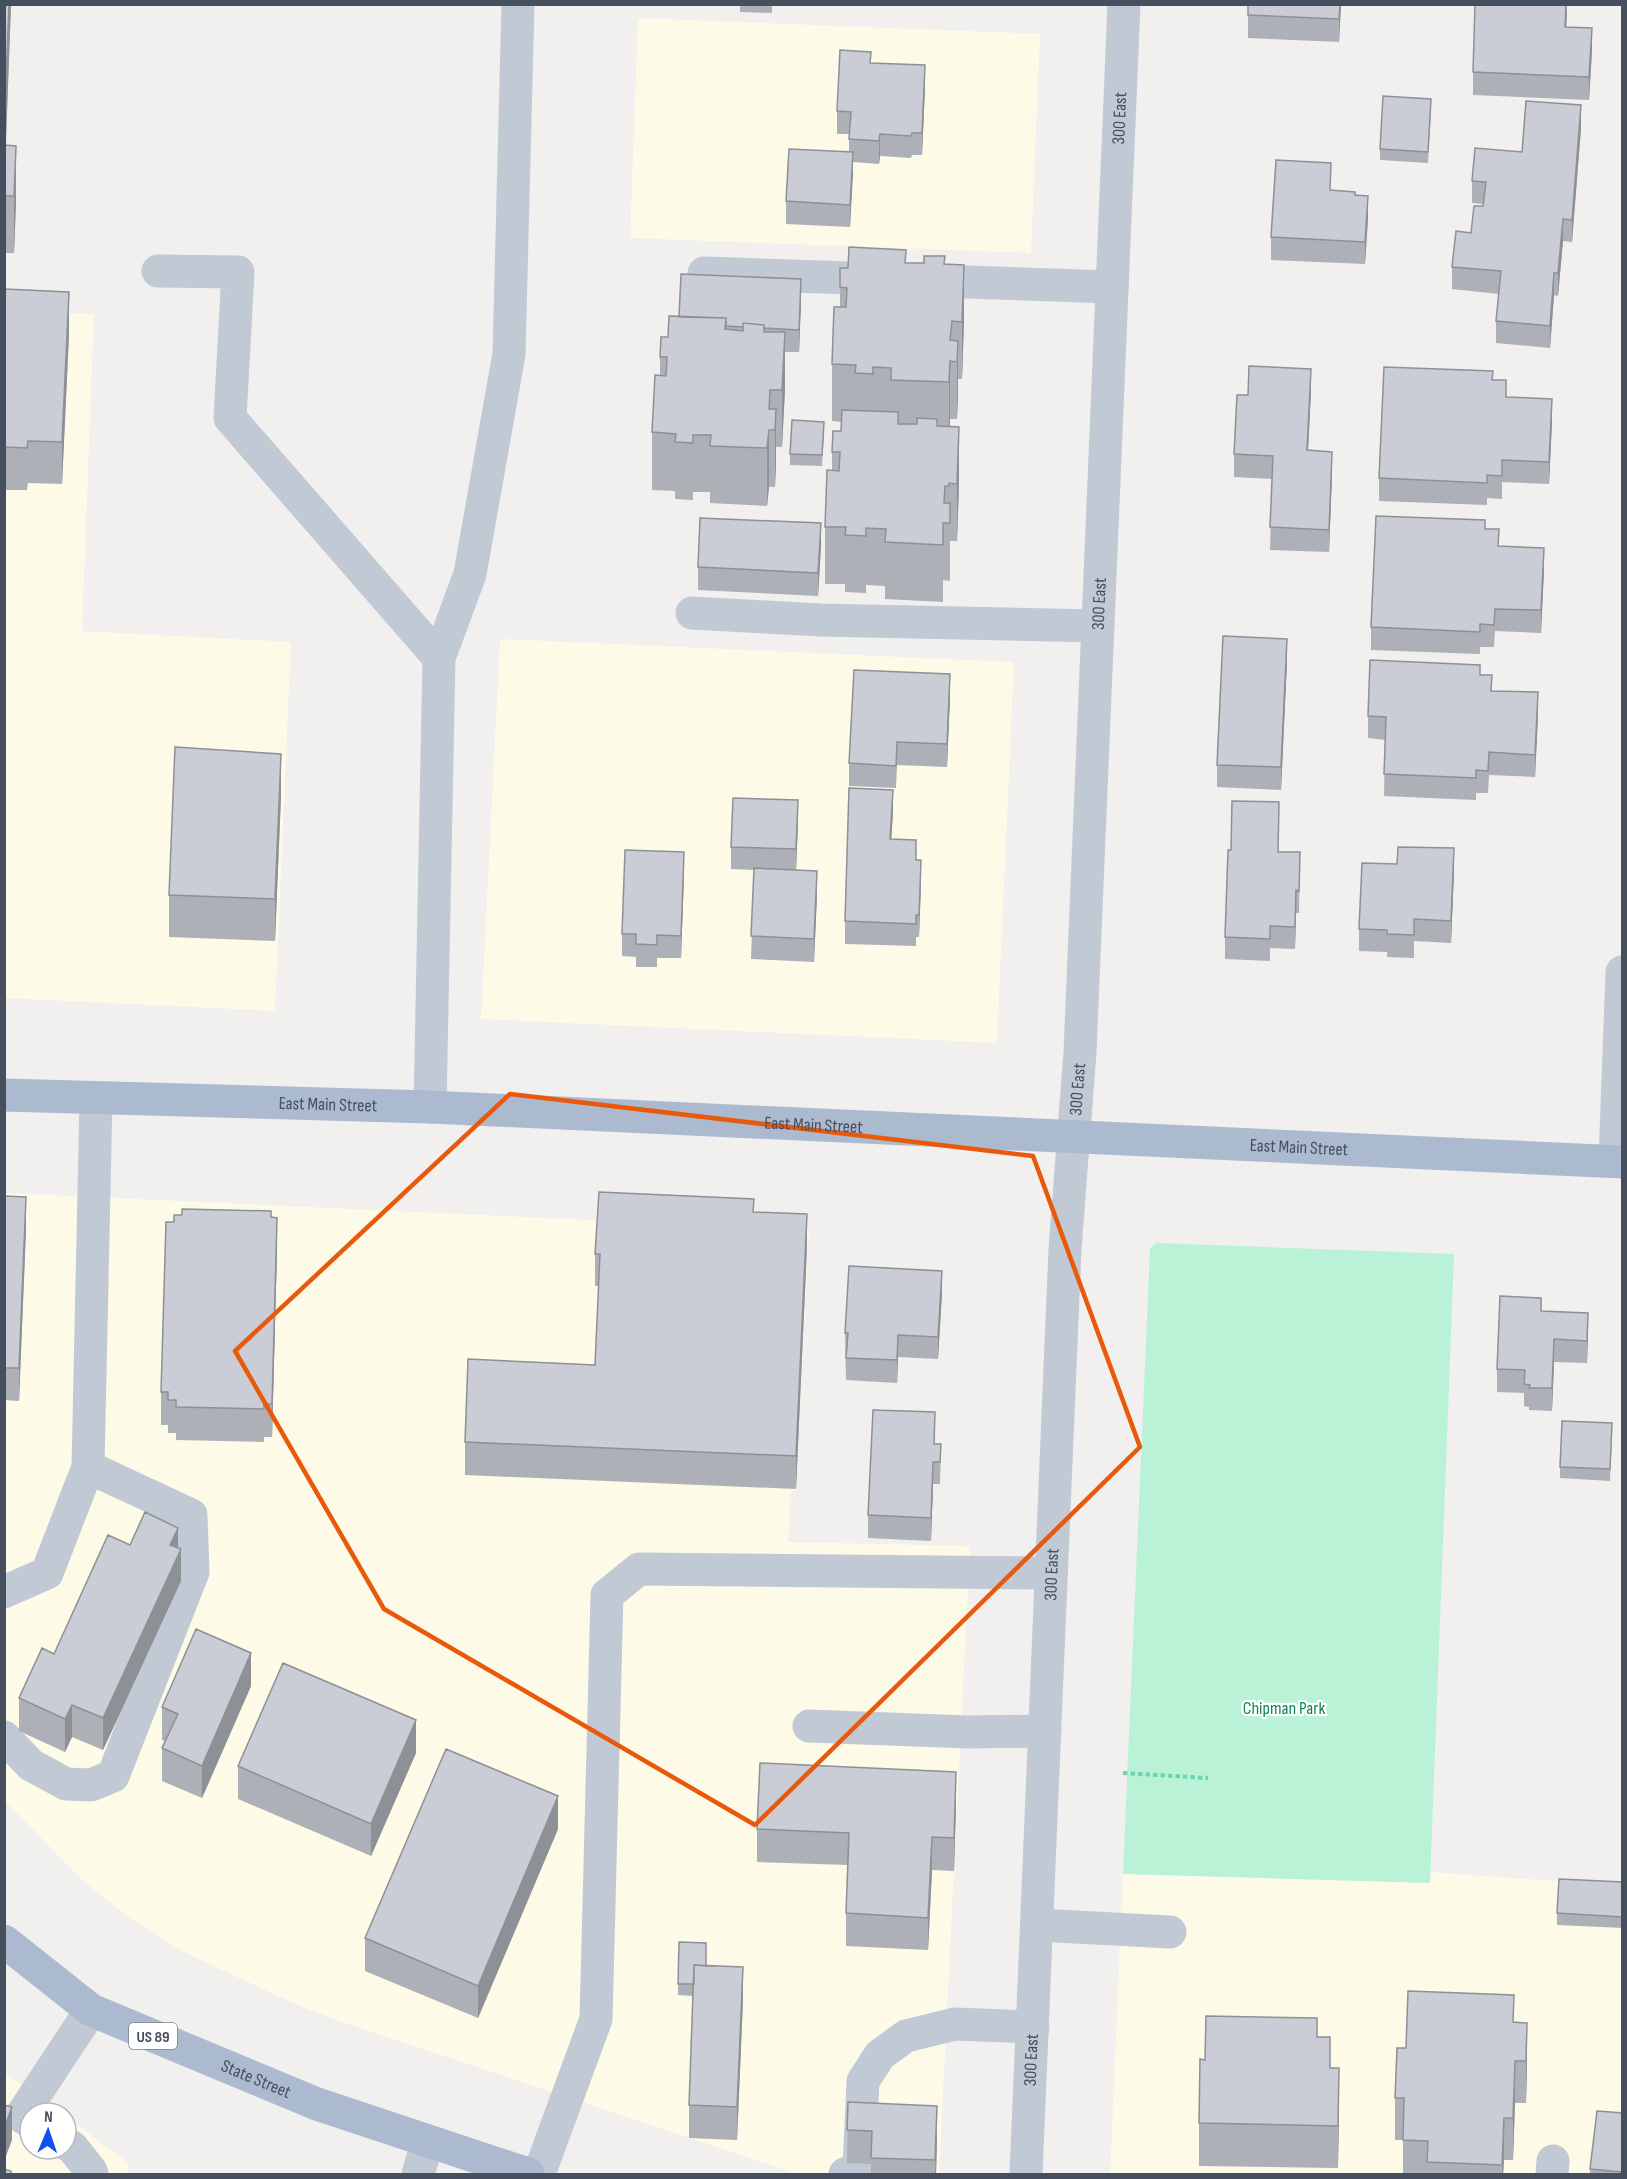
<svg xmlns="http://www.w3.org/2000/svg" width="1627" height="2179" viewBox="0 0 1627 2179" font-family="'Sofia Sans Condensed',sans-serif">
<rect width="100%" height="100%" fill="#f2efef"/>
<path fill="#fdfae7" d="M638,18l402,16 -9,219 -401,-15z
M5,310l89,4 -12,317 209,11 -16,369 -270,-13z
M500,639l514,23 -17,381 -516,-24z
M5,1193l804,37 -13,261h-5l-3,51 182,4 -31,628h-142l-455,-152 -47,-18 -109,-51 -55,-34 -48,-38 -78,-80z
M1431,1872l191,14v288h-512l13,-300 307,9z
M4,2072l58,41h-32v36h36v-33l62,47v11h-123z"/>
<path fill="#baf2d7" d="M1156,1243l298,11 -24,629 -307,-9 27,-625z"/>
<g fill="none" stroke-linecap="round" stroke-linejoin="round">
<path stroke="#70d2ae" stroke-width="4" stroke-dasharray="4.5 3" stroke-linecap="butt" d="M1123,1773l85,5"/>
<g stroke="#c1c9d5" stroke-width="33">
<path d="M158,271l80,1 -8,146 209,240"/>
<path d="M704,273l408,14"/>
<path d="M692,613l128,7 278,6"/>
<path d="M430,1107l9,-449 31,-84 39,-220 9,-350"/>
<path d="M1615,1161l7,-189"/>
<path d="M4,1592l43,-19 41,-106 8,-369"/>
<path d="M809,1726l159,6 77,-1"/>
<path d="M4,1737l27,28 35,19 25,1 22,-9 80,-204 -2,-57 -103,-48"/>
<path d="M1038,1925l132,7"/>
<path d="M30,2122l-9,-6 70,-106"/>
<path d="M66,2144l6,3 19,24 1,3"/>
<path d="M418,2174l10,-33"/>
<path d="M539,2174l57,-155 11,-424 32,-26 412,4"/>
<path d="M845,2174l14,-6 4,-87 17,-26 26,-19 49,-12 78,3"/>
<path id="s1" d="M1026,2174l39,-925 15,-197 44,-1048"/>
<path d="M1552,2174l1,-13"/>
</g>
<g stroke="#acbad0" stroke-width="33">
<path id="s2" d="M4,1095l426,12 1192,55"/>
<path id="s3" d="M4,1941l87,69 226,94 211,70"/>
</g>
</g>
<path fill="#aeb0b7" d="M4,4h7l-5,141 10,58 -2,50h-10z
M740,4h32v9l-32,-1z
M1341,4l-2,38 -91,-4v-23z
M1567,4l-1,23 26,24 -3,49 -116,-5v-23z
M871,63l54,25 -3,67h-10l-1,3 -31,-2 -1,8 -26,-2 -3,65 -64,-3v-23l63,-49v-18h-12v-23z
M1431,111l-3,52 -48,-3v-11z
M1581,128l-9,114 -9,-1 -5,55 -4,-1 -4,53 -54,-5v-22l3,-27 -47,-5v-22l19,-34 12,-27 1,-2 -12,-1v-22l50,-29z
M1331,190l24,5 13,23 -3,46 -94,-4v-23z
M906,263l39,1 19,58 -2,57h-4l-1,40h-7v7l9,58 -2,57h-7v40l-7,-1v22l-58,-3v-13l-19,-1v8l-21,-1v-8h-20v-57l7,-57v-18l9,-21v-9l-9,-1v-57l8,-57v-20l8,-19z
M4,289l65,45 -7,150 -34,-1 -1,7h-23z
M801,301l-2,51h-14v37l-3,58h-6l-1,40h-6l-2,19 -57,-3v-11h-17v8l-18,-1v-8l-23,-1v-58l8,-56v-19l19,-41z
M1493,380l13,17 46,25 -3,62 -47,-2v17l-15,-1v7l-108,-4v-23z
M1311,391l-3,59 24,24 -3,78 -59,-2 2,-71 -38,-2v-23l14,-59z
M824,433l-2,33 -32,-1v-11z
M1485,529l14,17 45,24 -3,63 -46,-2 -1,16h-14v7l-109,-4v-23z
M821,546l-3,50 -120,-6v-23z
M1287,662l-6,128 -64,-3v-22z
M1480,675l12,16 46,24 -3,62 -46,-2 -1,18h-12v7l-92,-4 1,-56 -17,-2v-22z
M950,697l-3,70 -50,-2 -1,23 -47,-2v-23z
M281,796l-6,145 -106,-4v-42z
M893,812l-2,27 25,21 5,22 -2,55h-3v9l-71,-2v-23z
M798,822l-2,48 21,24 -3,68 -63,-3 3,-89 -23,-1v-22z
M1279,852h21l-1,61h-3l-1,36 -25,-1v13l-45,-2v-22z
M1454,871l-3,72 -37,-2v17l-27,-1v-5l-28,-1v-22z
M684,874l-3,84h-24v9h-21v-10l-14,-1v-22z
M4,1196l22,33 -7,172 -15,-1z
M754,1212l53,35 -11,242 -331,-14v-33l130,-77 4,-79h-4v-32z
M271,1217l6,33 -5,187h-8v5l-88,-2v-7h-8v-8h-7v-33z
M942,1293l-4,66 -40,-2 -1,26 -51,-3 -1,-47z
M1541,1311l47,24 -1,28 -33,-1 -2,49 -23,-1v-3l-5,-1v-13l-27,-1v-23z
M1612,1435l-2,46 -50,-3v-11z
M935,1444h6l-1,40h-7l-2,57 -63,-3v-23z
M130,1545l48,3 3,33 -78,169 -31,-13 -7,15 -46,-21v-33l35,-44z
M251,1686l-49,112 -40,-17v-33l3,-7 -3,-1v-33z
M416,1753l-45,103 -133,-57v-33z
M956,1805l-2,66 -22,-1 -4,80 -82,-4v-33l2,-48 -91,-3v-33z
M558,1829l-80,189 -113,-47v-33z
M1623,1882v46l-66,-3v-12z
M679,1942l64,58 -6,140 -48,-2v-33l4,-109 -15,-1z
M1514,2022l13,43 -1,38h-11l-2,57h-9l-1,15h-100v-35h-8v-42l11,-50z
M1317,2037l13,31 9,42 -1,58 -139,-2v-43l6,-63z
M848,2102l89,36 -1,37h-65v-11l-24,-1z
M1623,2113v62h-33v-6z"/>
<path fill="#8d9095" d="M9,4h2l-7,185v-58z
M1340,4h1l-2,38v-23z
M1566,4l1,10 -2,36v-23z
M1592,28v23l-3,49v-23z
M925,65v23l-3,67v-22z
M1581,105v23l-9,114v-22z
M880,134v22l-1,8v-23z
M16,146v57l-2,50v-57z
M853,152v23l-3,52v-22z
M1368,196v22l-3,46v-22z
M1563,219v22l-5,55v-23z
M964,265v57l-2,57v-57z
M1554,273v22l-4,53v-22z
M801,279v22l-2,51v-22z
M69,292v42l-7,150v-42z
M785,332v57l-3,58v-57z
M958,341v57l-1,21v-57z
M950,361v58l-1,21v-58z
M1311,369v22l-4,81v-22z
M1552,399v23l-3,62v-22z
M776,409v57l-1,21v-57z
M959,427v57l-2,57v-57z
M769,430v57l-2,19v-58z
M1332,452v22l-3,78v-22z
M821,523v23l-3,50v-23z
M1544,548v22l-3,63v-23z
M1287,639v23l-6,128v-23z
M950,674v23l-3,70v-23z
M1538,692v23l-3,62v-22z
M281,754v42l-6,145v-42z
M893,790v22l-3,49v-22z
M798,800v22l-2,49v-22z
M1454,848v23l-3,72v-22z
M684,852v22l-3,84v-22z
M921,860v22l-2,55v-22z
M817,871v23l-3,68v-23z
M1296,890v23l-1,36v-22z
M26,1197v32l-7,172v-33z
M807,1214v33l-11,242v-33z
M277,1218v32l-5,187v-33z
M942,1271v22l-4,66v-22z
M1588,1313v22l-1,28v-22z
M898,1335v22l-1,26v-23z
M1554,1339v23l-2,49v-23z
M933,1462v22l-2,57v-23z
M178,1528v25l3,-4v32l-78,169v-32l67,-173z
M251,1653v33l-49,112v-32z
M72,1705v32l-7,15v-33z
M416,1720v33l-45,103v-32z
M956,1772v33l-2,66v-33z
M558,1796v33l-80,189v-32z
M932,1837v33l-4,80v-32z
M743,1967v33l-6,140v-33z
M1527,2023v42l-1,38v-42z
M1515,2061v42l-2,57v-42z
M1339,2068v42l-1,58v-42z
M937,2106v32l-1,37h-1z
M12,2107v33l-8,21v-33z
M1504,2118v42l-1,15h-1z"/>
<path fill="#cacdd5" stroke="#8d9095" stroke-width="1.5" d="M4,4h5l-5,127z
M1248,4h92l-1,15 -91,-4z
M1475,4h91l-1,23 27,1 -3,49 -116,-5z
M840,50l31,2 -1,11 55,2 -3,68h-10l-1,3 -31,-2 -1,7 -30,-2 2,-27 -14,-1z
M1383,96l48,3 -3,53 -48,-3z
M1526,101l55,4 -9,115 -9,-1 -5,54h-4l-4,53 -54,-5 5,-50 -49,-4 4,-36 15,2 3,-27h9l3,-24 -14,-1 3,-33 47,4z
M4,145l12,1 -2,50h-10z
M789,149l64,3 -3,53 -64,-4z
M1276,160l55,3 -1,27 25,2v3l13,1 -3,46 -94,-5z
M849,247l57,3 -1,13h19v-7h21l-1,8 20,1 -2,57 -10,-1 -2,19 8,1 -1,21 -7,-1 -1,21 -58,-2v-12l-18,-1v7l-18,-1 1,-8 -24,-1 2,-57h12l1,-19 -7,-1v-19h8z
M681,274l120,5 -2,51 -35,-2v-3l-21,-2v4l-17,-1v-8l-47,-1z
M4,289l65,3 -7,150 -34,-1 -1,7 -23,-1z
M669,316l57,2 -1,11 18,2v-8l21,2v7h21l-3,58h-12l-1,19h7l-1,21h-6l-2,18 -57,-2 1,-11h-18v8l-18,-1 1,-8 -24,-2 3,-57 11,1 1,-19h-7l1,-20h7z
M1249,366l62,3 -4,81 25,2 -3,78 -59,-3 3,-71 -39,-2 3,-59h11z
M1384,367l109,4 -1,9h14v17l46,2 -3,63 -47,-2v16l-15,-1v8l-108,-5z
M842,410l56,2v12h19v-6l20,1v7l22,1 -2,57 -8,-1v3h-4l-1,17h6v20h-7v22l-58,-3 1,-13 -20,-1v8l-21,-1 1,-8h-21l2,-57 12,1 1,-19h-8l1,-21h8z
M792,420l32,2 -2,33 -32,-1z
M1376,516l109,4v9h14l-1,17 46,2 -3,62 -46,-1 -1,16 -14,-1v8l-109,-5z
M700,518l121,5 -3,50 -120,-6z
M1223,636l64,3 -6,128 -64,-2z
M1370,660l110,5v10h12l-1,16 47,1 -3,63 -46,-3 -1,19 -12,-1v8l-92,-4 2,-57 -18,-1z
M854,670l96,4 -3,70 -50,-2 -1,24 -47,-3z
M175,747l106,7 -6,145 -106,-4z
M849,788l44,2 -3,49 26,1v20h5l-2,55h-3v9l-71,-3z
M733,798l65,2 -2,49 -65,-2z
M1232,801l47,1 -1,50h22l-1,39 -3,-1 -1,37 -25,-1v13l-45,-2 3,-87h3z
M1398,847l56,1 -3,73 -37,-2v16l-27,-1v-4l-28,-1 3,-66 35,1z
M625,850l59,2 -3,84 -24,-1v10l-21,-1v-10h-14z
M754,868l63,3 -3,68 -63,-3z
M599,1192l155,7 -1,13 54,2 -11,242 -331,-14 3,-83 127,6 5,-111h-5z
M4,1196l22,1 -7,171h-15z
M182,1209l89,2v6l6,1 -5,186h-8v5l-88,-2v-7h-8v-8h-7l5,-170h8v-7h8z
M849,1266l93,5 -4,66 -40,-2 -1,25 -51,-2 2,-25h-3z
M1500,1296l41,2v13l47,2 -1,28 -33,-2 -2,49h-23l1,-3 -6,-1 1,-14 -28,-1z
M873,1410l62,2 -1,32h7l-1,18h-7l-2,56 -63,-3z
M1562,1421l50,2 -2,46 -50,-2z
M145,1512l33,16 -8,17 11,4 -78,169 -31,-13 -7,14 -46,-21 23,-50 12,6 54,-119 22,10z
M196,1629l55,24 -49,113 -40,-18 16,-34 -16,-7z
M283,1663l133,57 -45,104 -133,-58z
M446,1749l112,47 -80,190 -113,-48z
M760,1763l196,9 -2,66 -22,-1 -4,81 -82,-5 3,-80 -92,-4z
M1559,1879l64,3v35l-66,-4z
M679,1942l27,1v23l-12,-1v19h-16z
M694,1965l49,2 -6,140 -48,-2z
M1408,1991l106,4 -1,27 14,1 -1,38h-11l-2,57h-9l-2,47 -75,-3 1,-21 -25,-1 1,-42h-9l2,-50h9z
M1206,2016l111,2v19h13v31h9l-1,58 -139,-3 1,-64 5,1z
M848,2102l89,4 -2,54 -64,-2 1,-27 -25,-1z
M4,2105l8,2 -8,21z
M1597,2111l26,2v59l-33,-3z
M4,2169l7,2v4h-7z"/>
<path fill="none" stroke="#e8590c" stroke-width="4.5" stroke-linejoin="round" d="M510,1094l523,62 107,291 -385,378 -371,-216 -149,-258z"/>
<g text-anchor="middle" stroke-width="4.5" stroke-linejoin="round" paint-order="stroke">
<rect fill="#fff" stroke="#7d848e" stroke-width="1.5" x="129" y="2023" width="48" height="26" rx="4.5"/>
<g font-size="16" font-weight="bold" fill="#454f5e">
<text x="153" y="2042">US 89</text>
</g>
<g font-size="18" fill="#454f5e" stroke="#fff">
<text dy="6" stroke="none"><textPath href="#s1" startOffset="2058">300 East</textPath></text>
<text dy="6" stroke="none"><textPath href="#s1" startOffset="1572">300 East</textPath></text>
<text dy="6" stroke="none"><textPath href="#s1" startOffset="1086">300 East</textPath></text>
<text dy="6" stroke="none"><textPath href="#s2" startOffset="324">East Main Street</textPath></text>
<text dy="6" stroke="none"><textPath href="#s2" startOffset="810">East Main Street</textPath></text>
<text dy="6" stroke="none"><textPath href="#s2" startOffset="1296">East Main Street</textPath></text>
<text dy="6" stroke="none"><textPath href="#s1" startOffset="600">300 East</textPath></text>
<text dy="6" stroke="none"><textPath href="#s1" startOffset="114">300 East</textPath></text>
<text dy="6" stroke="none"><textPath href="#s3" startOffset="290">State Street</textPath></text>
</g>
<g font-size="18" fill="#118459" stroke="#fff">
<text x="1284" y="1714">Chipman Park</text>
</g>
</g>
<rect width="1627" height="2179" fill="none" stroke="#454f5e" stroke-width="12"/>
<g transform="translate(48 2131) rotate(2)"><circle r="28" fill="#ffffff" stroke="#b5b9bf" stroke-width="1.5"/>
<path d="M0-4.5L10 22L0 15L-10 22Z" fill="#0d52ed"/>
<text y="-9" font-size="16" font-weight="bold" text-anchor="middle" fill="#454f5e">N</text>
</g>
</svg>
